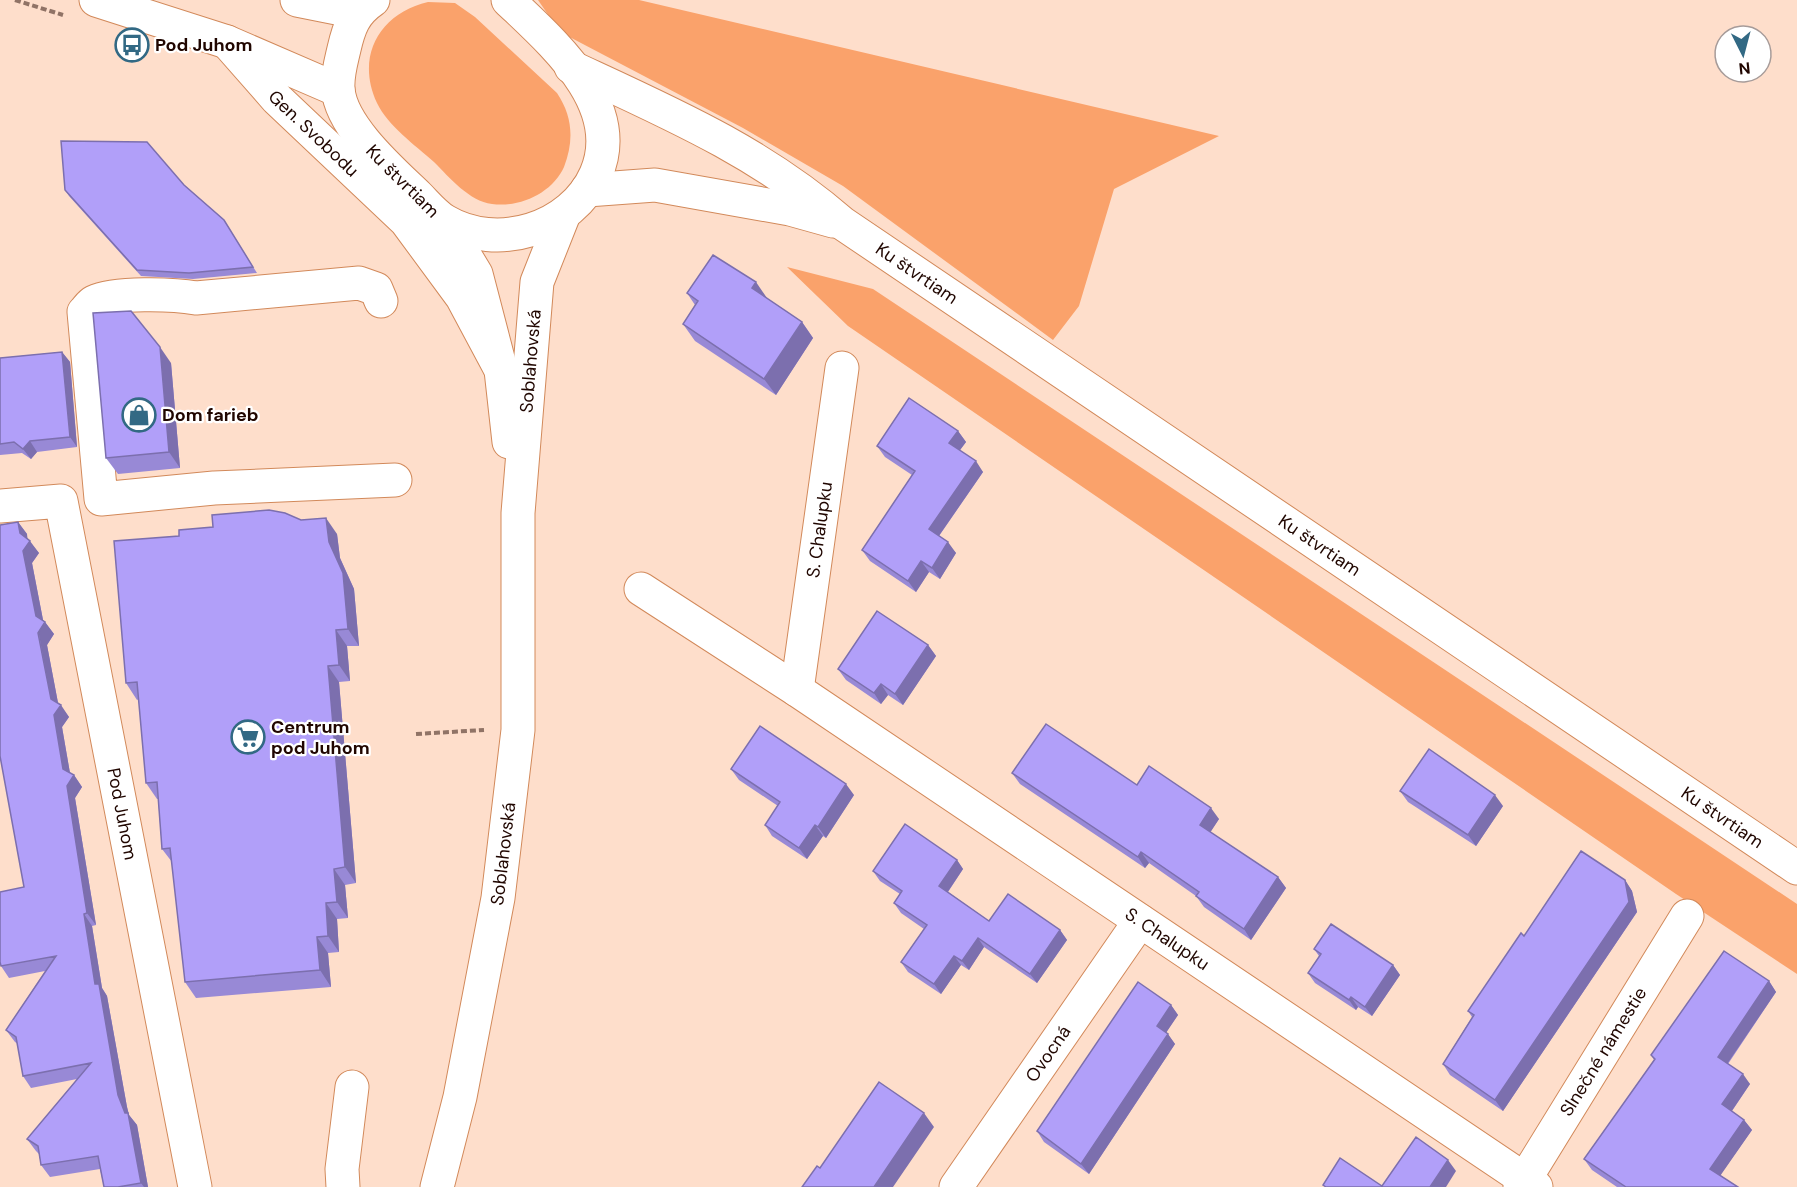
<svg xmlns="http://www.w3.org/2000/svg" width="1797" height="1187" viewBox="0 0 1797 1187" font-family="'DM Sans',sans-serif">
<rect width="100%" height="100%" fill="#fedecb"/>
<path fill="#faa26b" d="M538,0h101l580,136 -105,53 -35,117 -26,34 -210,-154 -100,-58 -183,-96z
M428,2l27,1 20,14 82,76c16,24 17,48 7,74 -11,25 -43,41 -72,37 -23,-3 -42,-26 -58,-42 -19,-17 -46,-36 -57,-59 -22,-47 3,-90 51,-101z
M787,267l86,22 924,615v70l-121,-80 -828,-568z"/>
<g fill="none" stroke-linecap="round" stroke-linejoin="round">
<defs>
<g id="minor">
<path d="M96,0l131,42 111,48"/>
<path d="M297,0l60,12"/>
<path id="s1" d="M373,0c-19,13 -24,27 -29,49 -3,13 -7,26 -6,40 3,38 54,82 80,107 8,8 17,19 27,25 52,31 127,8 151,-47 30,-69 -43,-131 -88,-174"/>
<path id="s2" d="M227,42l50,57 129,122 56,76 39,73"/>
<path id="s3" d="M571,67c97,45 190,85 271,156l955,645"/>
<path d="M587,190l68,-5 135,24 43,12"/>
<path d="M444,221l32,53 25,96 8,72"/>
<path d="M381,301l-5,-12 -17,-6 -163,15c-22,-4 -82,-6 -102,4 -4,2 -7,7 -10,10l17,187 113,-11 181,-8"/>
<path id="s4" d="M0,506l61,-5 134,686"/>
<path id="s5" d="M641,589l156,101 739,497"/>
<path id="s6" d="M797,690l45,-322"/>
<path d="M343,1187l-1,-18 10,-82"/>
<path id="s7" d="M437,1187l23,-90 38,-199 20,-168v-217l19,-231 27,-68"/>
<path id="s8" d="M956,1187l184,-266"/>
<path id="s9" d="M1520,1187l167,-271"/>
</g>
</defs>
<use href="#minor" stroke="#d2895a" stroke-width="35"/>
<path stroke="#907366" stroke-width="4" stroke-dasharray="6 3" stroke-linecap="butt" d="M15,0l48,15
M416,734l68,-4"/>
<use href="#minor" stroke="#fff" stroke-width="33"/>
</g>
<path fill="#9889d6" d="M184,185l40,35 33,53 -64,6 -52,-3 -72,-80 -4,-6z
M687,293l80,6 35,23 11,16 -37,57 -81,-54 -12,-17 12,-19z
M62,352l8,10 7,85 -40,5 -6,7 -9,-6 -22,2v-97z
M171,363l9,105 -62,6 -12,-16z
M958,431l8,11 -6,8 23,22 -44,64 17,17 -16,26 -11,-7 -13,20 -46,-31 -8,-11 50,-75 -27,-18 -8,-11z
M301,520l36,14 3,24 14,31 5,57h-12l3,35 -11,1 17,201 -11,2 3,33 -11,1 2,33 -11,1 3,34 -135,11 -11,-16 -13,-120 -10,-13 -4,-50h-1l-11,-16 -7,-84 -2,1 -11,-17 53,-147 34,-9z
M18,522l9,12v5l12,14 -7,10 11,57 2,2 9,12 -7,11 11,58 11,14 -7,10 8,46 4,2 8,12 -7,11 21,127 -4,1 10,62 5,8 20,111 2,8 8,10 11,62h-44l-4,-18 -50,8 -9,-12 -2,-11 -3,-3 -9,-12 50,-60 -46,9 -8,-12 -5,-32 -3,-2 -9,-12 39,-59 -36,7 -8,-12 23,-79z
M928,645l8,11 -33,49 -15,-10 -7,9 -35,-24 -8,-11z
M731,769l123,26 -28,43 -3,-2 -16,23 -35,-23 -7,-11 13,-19 -39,-26z
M1012,773l125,12 82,34 -9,13 68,45 8,11 -35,52 -47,-33 -8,-11 -47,-33 -4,5 -125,-84z
M1400,791l103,15 -27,40 -68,-44z
M957,860l6,9 -15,23 41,29 71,9 7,10 -30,43 -53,-36 -15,23 -8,-5 -20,29 -33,-22 -7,-10 23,-33 -23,-16 -7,-10 6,-9 -20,-13 -7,-10z
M1625,880l7,11 5,21 -134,199 -53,-36 -7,-11 29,-47 -4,-6 56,-75z
M1314,949l79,16 7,10 -28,41 -14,-9 -2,3 -41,-27 -7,-10 11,-17z
M1769,981l7,11 -48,72 22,20 -18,27 12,9 8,10 -32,45 18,12h-121l-25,-17 -8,-11 70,-99 -3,-5z
M1171,1005l7,10 -12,17 9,12 -86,130 -45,-32 -7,-11z"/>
<path fill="#7c6fae" d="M756,282l11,16 -15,-10z
M802,322l11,16 -37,57 -12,-16z
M160,347l11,16 9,105 -11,-16z
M62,352l8,10 7,85 -7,-10z
M958,431l8,11 -9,12 -8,-11z
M30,441l7,11 -6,7 -8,-10z
M976,461l7,11 -47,68 -7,-11z
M326,518l11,16 3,24 14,31 5,57 -11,-17 -19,-87z
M18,522l9,12 1,9 2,-2 9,12 -7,10 12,62 1,-3 9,12 -7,11 12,63 2,-3 8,12 -7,10 9,52 3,-4 8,12 -7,11 21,127 -9,-12 -36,-214z
M948,542l8,11 -16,26 -8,-11z
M921,561l8,11 -13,20 -8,-11z
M336,630l11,16 3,35 -11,-16z
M928,645l8,11 -33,49 -8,-11z
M328,666l11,16 17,201 -11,-16z
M881,684l7,11 -7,9 -7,-11z
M846,784l8,11 -28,43 -8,-11z
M1495,795l8,11 -27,40 -8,-11z
M1211,808l8,11 -11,17 -8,-11z
M815,825l8,11 -16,23 -8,-11z
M1141,852l8,11 -4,5 -7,-11z
M957,860l6,9 -18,27 -6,-10z
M334,869l11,16 3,33 -11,-16z
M1278,877l8,11 -35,52 -7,-11z
M1625,880l7,11 5,21 -134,199 -8,-11z
M326,903l11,16 2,33 -11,-16z
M84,914l8,12 10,62 5,8 20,111 2,8 8,10 11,62h-4l-3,-4 -16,-70 -7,-18 -23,-111z
M1060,930l7,10 -30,43 -7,-9z
M317,937l11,16 3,34 -11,-17z
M978,938l6,9 -15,23 -7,-9z
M954,956l7,9 -20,29 -7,-10z
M1393,965l7,10 -28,41 -7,-9z
M1769,981l7,11 -51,75 -7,-10z
M1351,997l7,10 -2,3 -7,-10z
M1171,1005l7,10 -14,21 -7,-10z
M1168,1034l7,10 -86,130 -8,-10z
M1743,1074l7,10 -21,31 -7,-11z
M924,1113l10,14 -41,60h-19z
M1744,1120l8,10 -34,49 -8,-10z
M1448,1160l8,11 -10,16h-16z"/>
<path fill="#b19ff9" stroke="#7c6fae" stroke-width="1.5" d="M61,141l86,1 37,43 40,35 29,47 -64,6 -52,-3 -72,-80z
M713,255l43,27 -4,6 50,34 -38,57 -81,-55 15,-23 -11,-8z
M131,311l29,36 9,105 -63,6 -13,-145z
M62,352l8,85 -40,4 -7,8 -9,-7 -14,2v-86z
M909,398l49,33 -9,12 27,18 -47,68 19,13 -16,26 -11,-7 -13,20 -46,-31 53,-79 -38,-25z
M269,510l16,3 16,7 25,-2 3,24 14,31 5,56 -12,1 3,35 -11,1 17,201 -11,2 3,33 -11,1 2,33 -11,1 3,33 -135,12 -15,-134 -8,1 -5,-67 -11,1 -9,-101 -11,1 -12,-142 65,-5v-6l34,-3 -1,-12z
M18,522l2,11 10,8 -7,10 13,65 9,6 -7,11 13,66 10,6 -7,10 9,54 11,6 -7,11 20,127 -3,1 11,70h4l19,111 7,18h3l13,70 -23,4h-14l-6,-31 -57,9 -3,-19 -11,-7 64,-76 -68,13 -7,-39 -10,-7 50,-74 -55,10 -1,-4v-70l24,-5 -24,-131v-231z
M877,611l51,34 -33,49 -14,-10 -7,9 -36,-24z
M1046,724l91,61 12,-19 62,42 -11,17 78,52 -34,52 -48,-33 3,-4 -58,-40 -3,5 -126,-84z
M760,726l86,58 -28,43 -3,-2 -16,23 -34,-23 15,-23 -49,-33z
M1429,749l66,46 -27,40 -68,-44z
M905,824l52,36 -18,26 50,35 19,-27 52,36 -30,44 -52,-36 -16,23 -8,-5 -20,28 -33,-22 26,-37 -33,-22 8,-12 -29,-20z
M1581,851l44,29 4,22 -134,198 -52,-36 31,-49 -6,-4 53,-78 3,3z
M1331,924l62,41 -28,42 -14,-10 -2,3 -41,-27 13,-19 -7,-5z
M1724,951l45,30 -51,76 25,17 -21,30 22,16 -34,49 28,18h-112l-42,-28 71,-100 -4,-4z
M1138,982l33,23 -14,21 11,8 -87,130 -44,-33z
M879,1082l45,31 -50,74h-72l15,-21 3,2z
M1416,1137l32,23 -18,27h-104l-3,-2 17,-27 42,28z"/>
<defs>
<symbol id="bus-ring" viewBox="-11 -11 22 22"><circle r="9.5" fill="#fff" stroke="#326984" stroke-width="1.5"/><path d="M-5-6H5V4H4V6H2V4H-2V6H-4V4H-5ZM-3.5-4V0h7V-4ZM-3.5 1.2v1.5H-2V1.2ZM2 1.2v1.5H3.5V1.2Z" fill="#326984"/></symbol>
<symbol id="shop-ring" viewBox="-11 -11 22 22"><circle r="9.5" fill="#fff" stroke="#326984" stroke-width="1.5"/><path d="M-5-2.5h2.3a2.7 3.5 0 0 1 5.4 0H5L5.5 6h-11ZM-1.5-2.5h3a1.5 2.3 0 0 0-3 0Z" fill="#326984"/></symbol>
<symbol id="supermarket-ring" viewBox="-11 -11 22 22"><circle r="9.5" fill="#fff" stroke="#326984" stroke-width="1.5"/><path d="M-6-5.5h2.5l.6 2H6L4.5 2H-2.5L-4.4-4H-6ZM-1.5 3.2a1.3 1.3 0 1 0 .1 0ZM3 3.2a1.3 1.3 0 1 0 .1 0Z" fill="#326984"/></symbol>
</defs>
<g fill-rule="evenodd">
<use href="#bus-ring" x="113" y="26" width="38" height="38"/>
<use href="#shop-ring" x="120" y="396" width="38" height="38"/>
<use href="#supermarket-ring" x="229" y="718" width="38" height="38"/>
</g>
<g text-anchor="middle" stroke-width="4.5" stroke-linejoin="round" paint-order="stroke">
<g font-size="18" font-weight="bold" fill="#200600" stroke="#fff" text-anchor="start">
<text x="155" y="51">Pod Juhom</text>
<text x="162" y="421">Dom farieb</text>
<text x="271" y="733">Centrum<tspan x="271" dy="21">pod Juhom</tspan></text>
</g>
<g font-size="18" fill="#200600" stroke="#fff">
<text dy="6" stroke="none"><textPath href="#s2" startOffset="126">Gen. Svobodu</textPath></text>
<text dy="6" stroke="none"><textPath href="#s1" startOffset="214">Ku štvrtiam</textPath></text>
<text dy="6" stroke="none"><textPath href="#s3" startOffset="404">Ku štvrtiam</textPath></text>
<text dy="6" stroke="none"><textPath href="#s7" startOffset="834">Soblahovská</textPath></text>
<text dy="6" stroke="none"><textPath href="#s6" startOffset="162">S. Chalupku</textPath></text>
<text dy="6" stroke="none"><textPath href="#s3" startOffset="890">Ku štvrtiam</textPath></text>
<text dy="6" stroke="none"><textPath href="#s4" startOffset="380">Pod Juhom</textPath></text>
<text dy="6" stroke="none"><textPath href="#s3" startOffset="1376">Ku štvrtiam</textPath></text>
<text dy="6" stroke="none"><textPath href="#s7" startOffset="340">Soblahovská</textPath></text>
<text dy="6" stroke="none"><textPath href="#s5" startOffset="632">S. Chalupku</textPath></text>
<text dy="6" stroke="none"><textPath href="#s9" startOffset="159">Slnečné námestie</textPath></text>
<text dy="6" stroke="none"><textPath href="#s8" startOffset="162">Ovocná</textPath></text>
</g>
</g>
<g transform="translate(1743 54) rotate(174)"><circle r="28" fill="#ffffff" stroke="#a69b99" stroke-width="1.5"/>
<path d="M0-4.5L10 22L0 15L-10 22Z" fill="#326984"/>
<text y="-9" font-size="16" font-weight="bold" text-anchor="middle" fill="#200600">N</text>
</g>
</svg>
